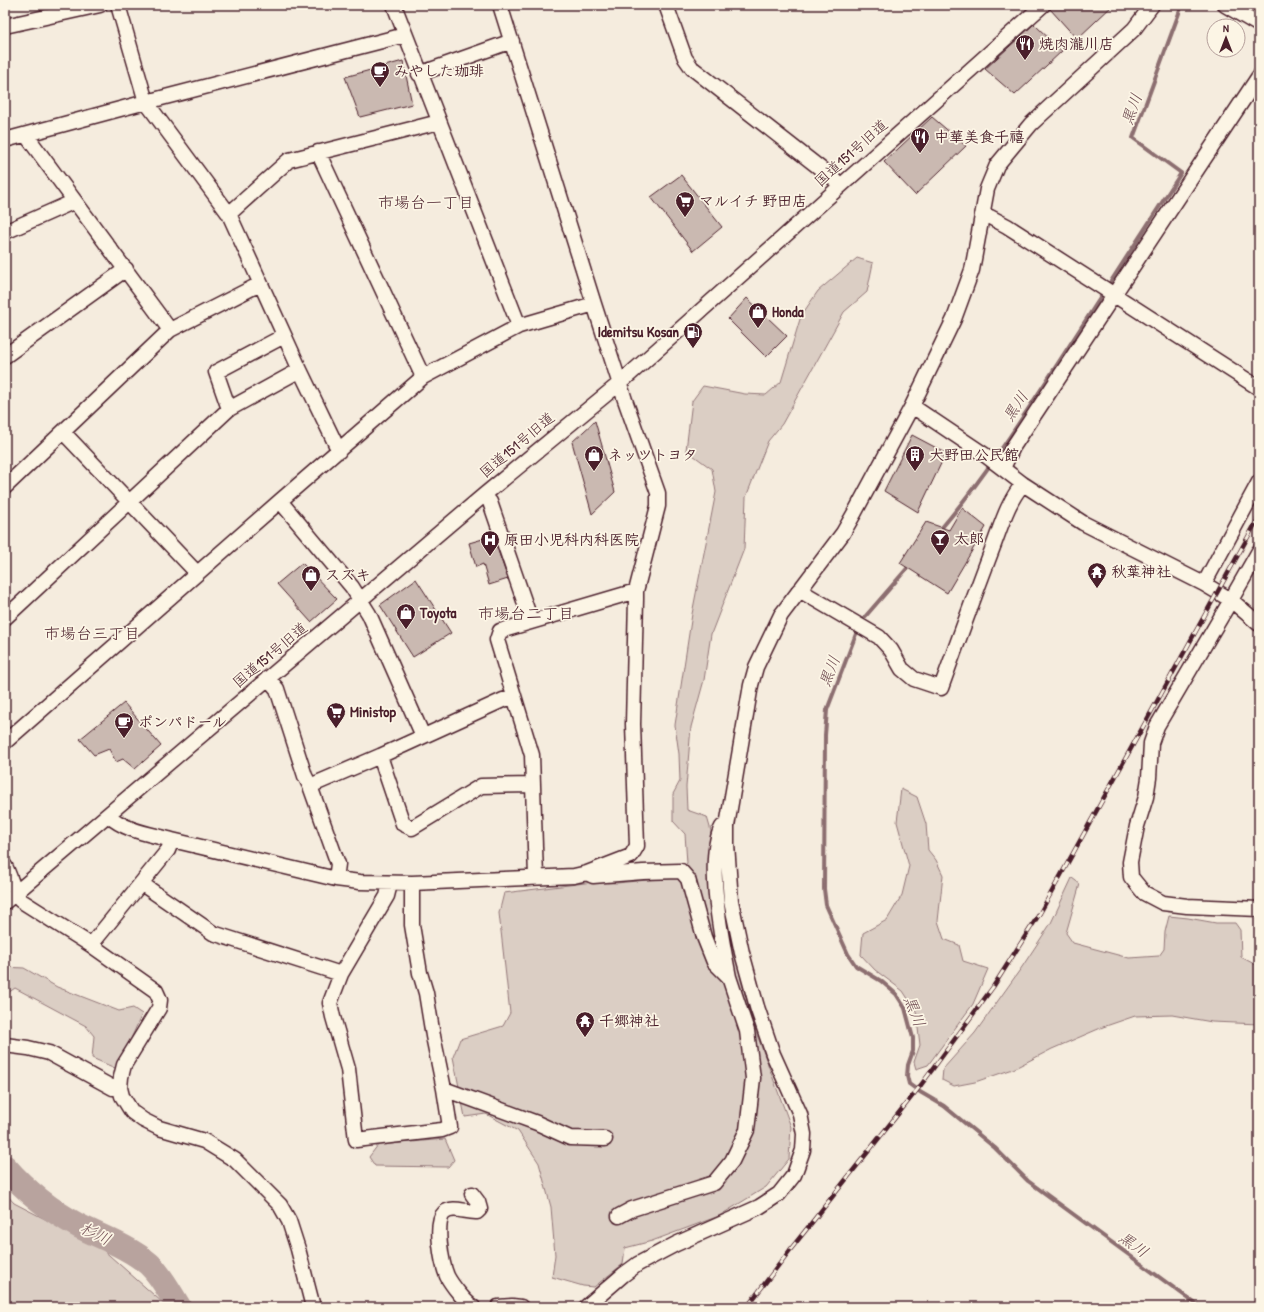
<svg xmlns="http://www.w3.org/2000/svg" width="1264" height="1312" viewBox="0 0 1264 1312" font-family="'Patrick Hand','Klee One',sans-serif">
<rect width="100%" height="100%" fill="#f5ecde"/>
<filter id="ink" filterUnits="userSpaceOnUse"><feTurbulence type="fractalNoise" baseFrequency=".025" numOctaves="2"/><feDisplacementMap in="SourceGraphic" scale="8" xChannelSelector="R" yChannelSelector="G"/><feConvolveMatrix kernelMatrix="1 2 1 2 8 2 1 2 1" color-interpolation-filters="sRGB"/></filter>
<g filter="url(#ink)">
<path fill="#dbcec4" stroke="#927678" d="M857,258l16,5 -6,29 -23,20 -62,112 -14,17 -22,56 -2,52 -33,85 -7,46 -13,47 -5,60 1,23 20,7 4,14 -1,26 13,9 1,23 17,91 15,52 35,95 -2,32 -23,28 -47,29 -67,25 -27,7 -2,16 -29,23 -11,-1 -31,-9 3,-22 -4,-48 -12,-44 -21,-32 -32,-17 -21,3 -12,-60 7,-18 43,-13 7,-13 -11,-100 5,-20 89,-11 24,1 60,-6 10,-14 -2,-29 -12,-13v-27l7,-13 -1,-27 -4,-29 17,-111 24,-122 -4,-23 -26,-19 6,-49 11,-15 42,8 21,1 15,-13 20,-66 17,-25z
M901,789l16,8 9,27 2,26 8,10 7,15 -5,46 6,18 15,6 4,16 25,8 -15,35 -45,61 -12,4 -2,-7 6,-17 -4,-34 -13,-20 -28,-21 -14,-15 2,-22 24,-13 15,-25 7,-29 -12,-44z
M1072,878l8,6 -14,49 7,10 56,15 30,-2 5,-7 1,-17 4,-16 19,2 28,5h19l5,7 1,27 17,9 1,58 -47,-2 -40,-7 -37,1 -32,11 -51,22 -39,20 -38,13 -21,4 -12,-6 1,-11 32,-36 47,-66 29,-44z
M5,967l19,1 33,19 62,24 14,-3 9,6 -17,38 -10,16 -23,-10 2,-22 -8,-10 -71,-38 -10,7z
M445,1139l9,21 -6,7 -73,-1 -6,-9 9,-12z
M5,1193l9,10 87,45 62,55 2,4h-160z"/>
<g fill="none" stroke-linecap="round" stroke-linejoin="round">
<path stroke="#8c6e70" stroke-width="4" d="M939,531c42,-49 77,-103 112,-157 44,-67 87,-134 130,-201l-48,-35 49,-133
M910,565l-46,53 -8,16 -29,76 -2,25 -1,154 2,16 22,49 8,12 25,15 15,13 9,14 8,30v13l-5,14 -1,11 2,8 11,8 24,14 51,42 33,33 172,126"/>
<path stroke="#b8a39e" stroke-width="25" d="M5,1167c20,23 46,44 74,59 24,12 50,21 70,38 13,12 21,29 30,43"/>
</g>
<path fill="#cab9b1" stroke="#4a1f2b" d="M1051,5h62l-36,34 -27,-30z
M1034,24l28,27 -47,44 -30,-26z
M403,61l9,43 -52,13 -15,-40z
M932,117l34,29 -51,49 -31,-33z
M681,175l41,52 -29,24 -42,-54z
M747,298l40,38 -21,21 -38,-38z
M595,421l20,71 -23,22 -20,-72z
M912,435l34,18 -28,59 -34,-21z
M962,508l24,19 -39,66 -47,-30 26,-41 23,8z
M493,536l15,43 -19,6 -6,-21 -7,3 -7,-24z
M302,563l35,36 -26,23 -34,-38z
M416,579l35,54 -38,24 -33,-52z
M124,703l37,43 -26,23 -12,-10 -7,3 -7,-13 -15,6 -14,-16z"/>
<g fill="none" stroke-linecap="round" stroke-linejoin="round">
<defs>
<path id="minor" d="M118,5l28,97 83,112 71,156 39,81
M394,5l125,321
M500,5l94,299 31,96 33,93v13l-22,85v8l-3,125 4,122 -6,10 -44,17
M666,5l19,53 7,10 142,111 6,7
M1225,5l34,20
M5,26l95,-21
M419,74l93,-33
M26,135l144,195
M5,140l141,-38 259,-67
M318,152l105,225
M229,214l60,-54 150,-38
M982,215l8,2 17,9 252,162
M5,232l70,-31
M5,356l121,-87
M912,406l73,49 38,29 60,39 121,61 27,16 28,-49
M229,409l-13,-37 68,-36
M63,432l134,141
M1003,468l10,-21 246,-371
M5,487l165,-157 90,-46
M484,495l6,7 41,119
M280,501l72,86 17,27 54,122
M1204,584l55,-102
M799,590l80,47 12,13 11,19 12,10 27,9c17,-47 34,-94 52,-141 8,-21 15,-46 30,-63
M5,618l224,-209 71,-39
M1259,624l-28,-24 -74,126 -6,17 -2,35 -3,19 -9,29 -7,36 1,15 13,16 19,10 24,3 72,3
M268,678l9,11 28,87 5,10
M5,742l275,-241 143,-124 96,-51 75,-22
M380,756l23,68 9,4 69,-42 52,-1
M108,815c17,16 42,19 64,25
M5,866c6,12 8,24 15,34l71,45
M536,877l-4,-122 -35,-115 3,-9 136,-40
M336,879l2,-15 -28,-78 70,-30 123,-56 11,-3
M412,883l162,-7 13,-3 6,3 50,-4 38,-1 7,8 16,58 10,25 15,15c-7,-35 -24,-119 -7,-150l3,-1
M142,884l71,49 128,41
M5,902l479,-407 136,-112 423,-378
M5,1045l23,3 21,5 64,35h7
M444,1089l93,34 33,15 35,1
M472,1194l6,8 2,7 -3,3c-11,1 -24,-7 -33,1 -10,9 -2,51 3,63 4,8 18,26 26,31
M619,1216l13,-7 82,-26 18,-22 15,-31 6,-52 -6,-47 -18,-54
M313,1307l-15,-58 -9,-28 -9,-16 -45,-45 -31,-19 -45,-13 -16,-8 -11,-8 -10,-16 -2,-8 1,-11 3,-12 35,-57 1,-8 -4,-9 -65,-46 77,-95 4,-10 164,39 24,3 52,1v42l8,48 6,20 7,43 11,53 6,38 -8,3 -86,10 -8,-71 -15,-52 -3,-14 11,-29 46,-78 3,-12
M498,1307l14,-1 9,1
M586,1307l37,-32 15,-11 38,-20 83,-37 20,-13 15,-19 9,-25 1,-16 -4,-20 -27,-60 -16,-47 -15,-54 -11,-52 -4,-57v-18l24,-141 5,-18 25,-52 62,-82 12,-21 57,-106 42,-87 18,-49 15,-81 10,-24 34,-41 103,-95 18,-24"/>
</defs>
<use href="#minor" stroke="#4a1f2b" stroke-width="17"/>
<use href="#minor" stroke="#fcf5e5" stroke-width="14"/>
<defs>
<path id="rail" d="M747,1307l43,-57 131,-165 72,-98 47,-74 219,-396"/>
</defs>
<use href="#rail" stroke="#4a1f2b" stroke-width="4.5"/>
<use href="#rail" stroke="#fcf5e5" stroke-width="3" stroke-dasharray="9" stroke-linecap="butt"/>
</g>
</g>
<defs>
<symbol id="restaurant-pin" viewBox="-11 -11 22 30"><path d="M0 17L-7.5 6A9.5 9.5 0 1 1 7.5 6Z" fill="#4a1f2b" stroke="#fcf5e5"/><path d="M-5-6h1v4h1v-4h1v4h1v-4h1v5L-1.5 .5V6h-2V.5L-5-1ZM5-6V6H3V1.5H1.5Q1.5-4 5-6Z" fill="#fff"/></symbol>
<symbol id="cafe-pin" viewBox="-11 -11 22 30"><path d="M0 17L-7.5 6A9.5 9.5 0 1 1 7.5 6Z" fill="#4a1f2b" stroke="#fcf5e5"/><path d="M-5.5-4.5H6V0H3Q3 3.5 0 3.5H-2.5Q-5.5 3.5-5.5 0ZM3-3.2v2h1.7v-2ZM-6 4.5H4V6H-6Z" fill="#fff"/></symbol>
<symbol id="supermarket-pin" viewBox="-11 -11 22 30"><path d="M0 17L-7.5 6A9.5 9.5 0 1 1 7.5 6Z" fill="#4a1f2b" stroke="#fcf5e5"/><path d="M-6-5.5h2.5l.6 2H6L4.5 2H-2.5L-4.4-4H-6ZM-1.5 3.2a1.3 1.3 0 1 0 .1 0ZM3 3.2a1.3 1.3 0 1 0 .1 0Z" fill="#fff"/></symbol>
<symbol id="shop-pin" viewBox="-11 -11 22 30"><path d="M0 17L-7.5 6A9.5 9.5 0 1 1 7.5 6Z" fill="#4a1f2b" stroke="#fcf5e5"/><path d="M-5-2.5h2.3a2.7 3.5 0 0 1 5.4 0H5L5.5 6h-11ZM-1.5-2.5h3a1.5 2.3 0 0 0-3 0Z" fill="#fff"/></symbol>
<symbol id="fuel-pin" viewBox="-11 -11 22 30"><path d="M0 17L-7.5 6A9.5 9.5 0 1 1 7.5 6Z" fill="#4a1f2b" stroke="#fcf5e5"/><path d="M-5.5-6h7V0h2V4h1.3V-2.5L3-4.5l.8-.8L6-3V5H2.5V1h-1V6h-7ZM-4.2-4.7v3.2H.2V-4.7Z" fill="#fff"/></symbol>
<symbol id="building-pin" viewBox="-11 -11 22 30"><path d="M0 17L-7.5 6A9.5 9.5 0 1 1 7.5 6Z" fill="#4a1f2b" stroke="#fcf5e5"/><path d="M-4-6H4V6H1V3H-1V6H-4ZM-2.5-4.3h1.7v1.8h-1.7ZM.8-4.3h1.7v1.8H.8ZM-2.5-1h1.7V.8h-1.7ZM.8-1h1.7V.8H.8Z" fill="#fff"/></symbol>
<symbol id="bar-pin" viewBox="-11 -11 22 30"><path d="M0 17L-7.5 6A9.5 9.5 0 1 1 7.5 6Z" fill="#4a1f2b" stroke="#fcf5e5"/><path d="M-6-5H6L.8 .8V4.5H3.5V6h-7V4.5H-.8V.8Z" fill="#fff"/></symbol>
<symbol id="hospital-pin" viewBox="-11 -11 22 30"><path d="M0 17L-7.5 6A9.5 9.5 0 1 1 7.5 6Z" fill="#4a1f2b" stroke="#fcf5e5"/><path d="M-5-5h3v3.5h4V-5h3V5h-3V1.5h-4V5h-3Z" fill="#fff"/></symbol>
<symbol id="temple-pin" viewBox="-11 -11 22 30"><path d="M0 17L-7.5 6A9.5 9.5 0 1 1 7.5 6Z" fill="#4a1f2b" stroke="#fcf5e5"/><path d="M0-6L5-2H3V0L6.5 2.5H4V6H1.5V3h-3V6H-4V2.5H-6.5L-3 0V-2H-5Z" fill="#fff"/></symbol>
</defs>
<g fill-rule="evenodd">
<use href="#restaurant-pin" x="1014" y="33" width="22" height="30"/>
<use href="#cafe-pin" x="369" y="60" width="22" height="30"/>
<use href="#restaurant-pin" x="909" y="126" width="22" height="30"/>
<use href="#supermarket-pin" x="674" y="190" width="22" height="30"/>
<use href="#shop-pin" x="747" y="301" width="22" height="30"/>
<use href="#fuel-pin" x="682" y="321" width="22" height="30"/>
<use href="#shop-pin" x="583" y="444" width="22" height="30"/>
<use href="#building-pin" x="904" y="444" width="22" height="30"/>
<use href="#bar-pin" x="929" y="528" width="22" height="30"/>
<use href="#hospital-pin" x="479" y="529" width="22" height="30"/>
<use href="#temple-pin" x="1086" y="561" width="22" height="30"/>
<use href="#shop-pin" x="300" y="564" width="22" height="30"/>
<use href="#shop-pin" x="395" y="602" width="22" height="30"/>
<use href="#supermarket-pin" x="325" y="701" width="22" height="30"/>
<use href="#cafe-pin" x="113" y="711" width="22" height="30"/>
<use href="#temple-pin" x="574" y="1010" width="22" height="30"/>
</g>
<g text-anchor="middle" stroke-width="3.5" stroke-linejoin="round" paint-order="stroke">
<g font-size="15" font-weight="bold" fill="#4a1f2b" stroke="#fcf5e5" text-anchor="start">
<text x="1039" y="49">焼肉瀧川店</text>
<text x="394" y="76">みやした珈琲</text>
<text x="934" y="142">中華美食千禧</text>
<text x="699" y="206">マルイチ 野田店</text>
<text x="772" y="317">Honda</text>
<text x="679" y="337" text-anchor="end">Idemitsu Kosan</text>
<text x="608" y="460">ネッツトヨタ</text>
<text x="929" y="460">大野田公民館</text>
<text x="954" y="544">太郎</text>
<text x="504" y="545">原田小児科内科医院</text>
<text x="1111" y="577">秋葉神社</text>
<text x="325" y="580">スズキ</text>
<text x="420" y="618">Toyota</text>
<text x="350" y="717">Ministop</text>
<text x="138" y="727">ポンパドール</text>
<text x="599" y="1026">千郷神社</text>
</g>
<g font-size="15" fill="#4a1f2b" stroke="#fcf5e5">
<text transform="translate(851 153) rotate(-42)" y="5">国道151号旧道</text>
<text transform="translate(517 445) rotate(-40)" y="5">国道151号旧道</text>
<text transform="translate(270 655) rotate(-40)" y="5">国道151号旧道</text>
</g>
<g font-size="16" font-style="italic" fill="#704d53" stroke="#fcf5e5">
<text transform="translate(1131 109) rotate(-70)" y="6">黒川</text>
<text transform="translate(1015 406) rotate(-57)" y="6">黒川</text>
<text transform="translate(829 671) rotate(-69)" y="6">黒川</text>
<text transform="translate(915 1011) rotate(69)" y="6">黒川</text>
<text transform="translate(96 1233) rotate(26)" y="6">杉川</text>
<text transform="translate(1134 1244) rotate(36)" y="6">黒川</text>
</g>
<g font-size="16" fill="#4a1f2b" stroke="#fcf5e5">
<text x="426" y="208">市場台一丁目</text>
<text x="526" y="619">市場台二丁目</text>
<text x="92" y="639">市場台三丁目</text>
</g>
</g>
<rect width="1264" height="1312" fill="none" stroke="#fcf5e5" stroke-width="20"/>
<rect x="10" y="10" width="1244" height="1292" fill="none" stroke="#4a1f2b" stroke-width="1.5" filter="url(#ink)"/>
<g transform="translate(1226 38)"><circle r="19" fill="#fcf5e5" stroke="#b59f9b"/>
<path d="M0-3L7 15L0 10L-7 15Z" fill="#4a1f2b"/>
<text y="-6" font-size="11" font-weight="bold" text-anchor="middle" fill="#4a1f2b">N</text>
</g>
</svg>
